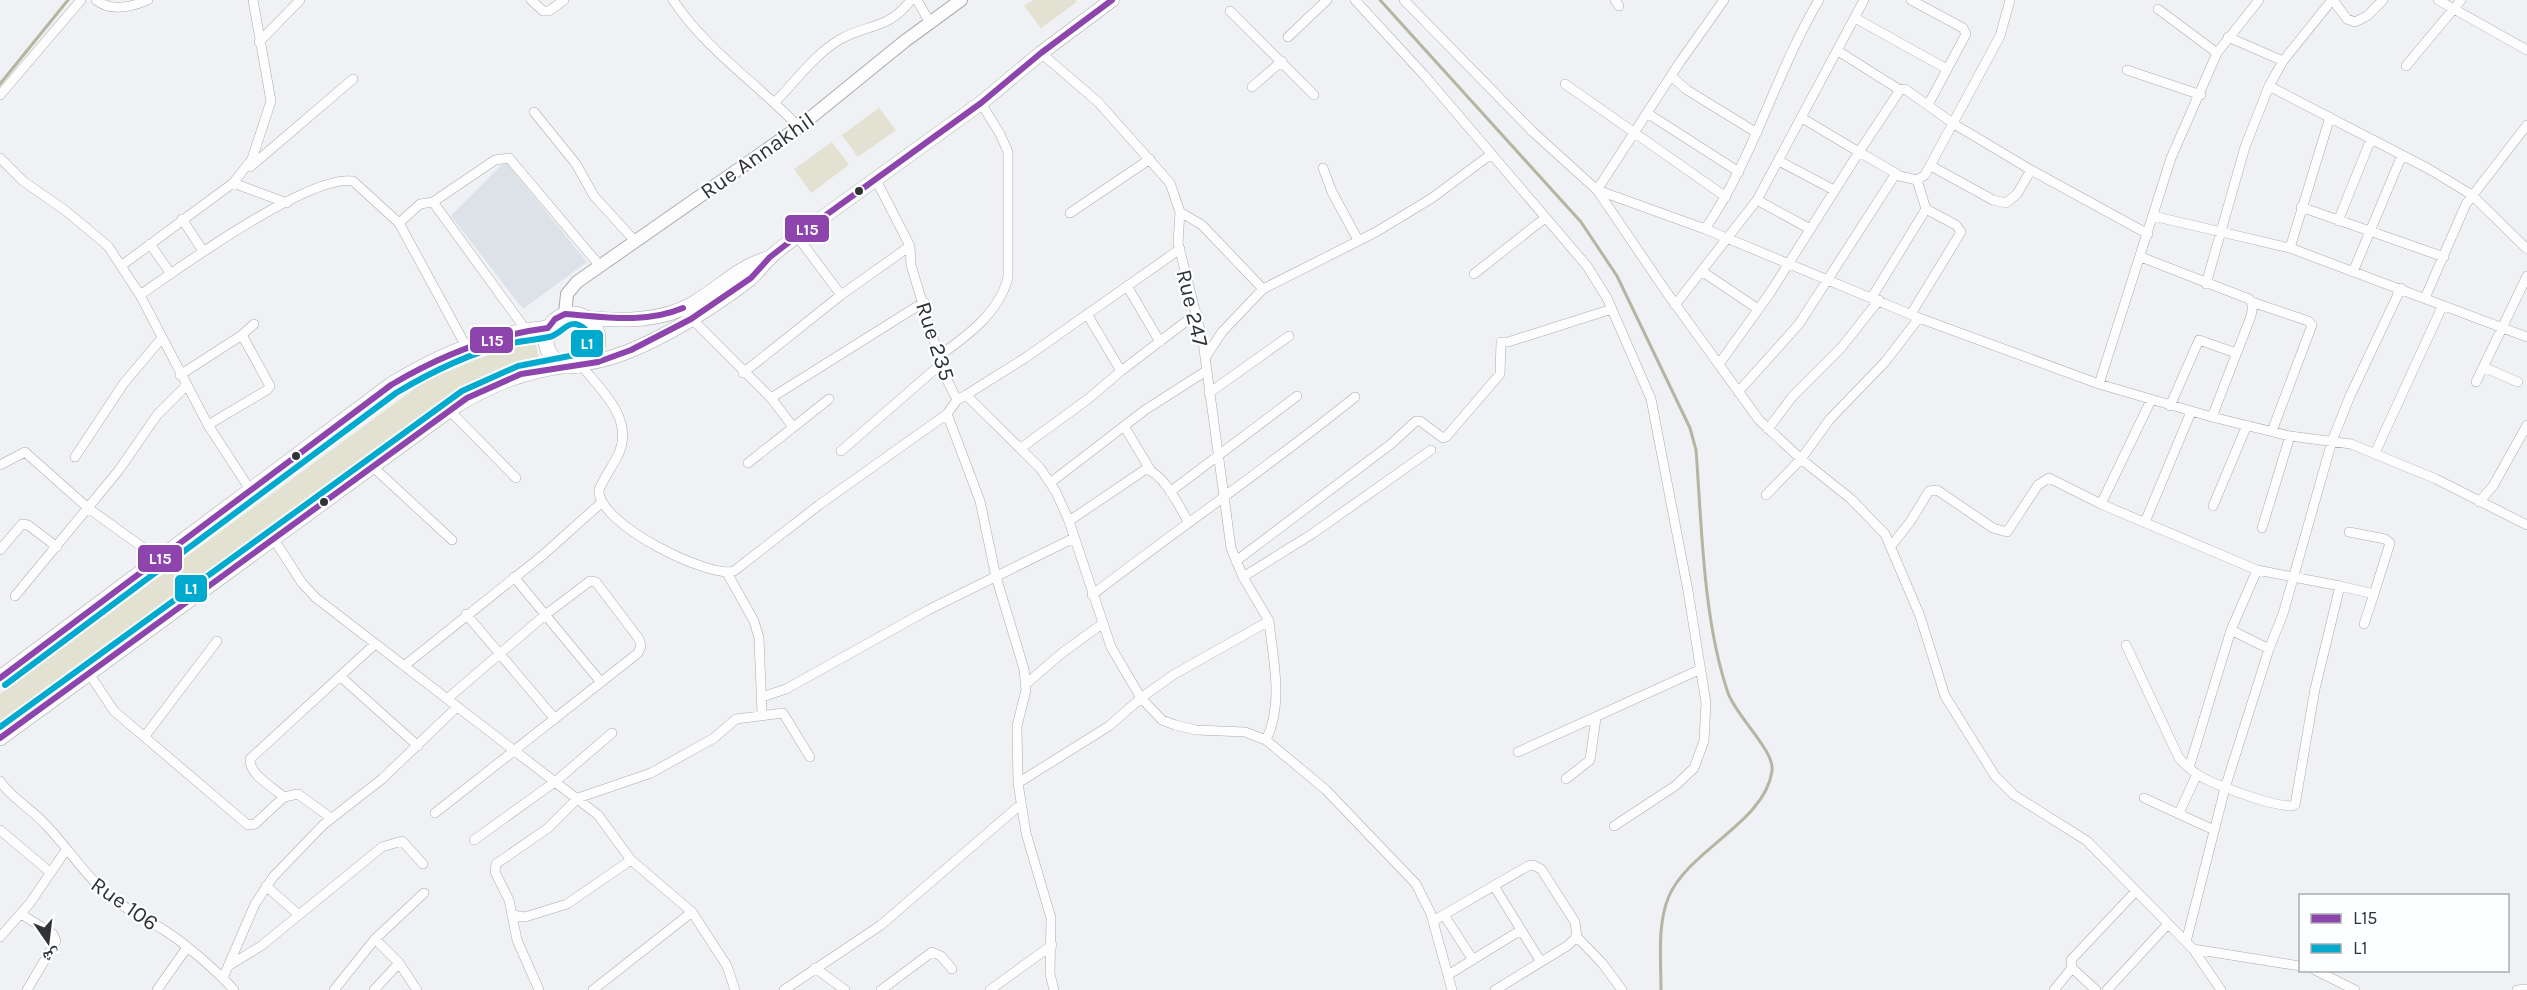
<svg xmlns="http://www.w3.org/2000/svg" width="2527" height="990" viewBox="0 0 2527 990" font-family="Karla,'Noto Naskh Arabic',sans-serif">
<rect width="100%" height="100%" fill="#eff1f4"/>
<path fill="#dce2e8" d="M505,161l82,101 -64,47 -72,-93z"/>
<path fill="#e3e2d2" d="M1033,0h42l2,2 -36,26 -17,-22z
M879,108l17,22 -38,27 -16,-22z
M832,142l17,23 -38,28 -17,-24z
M534,335l6,28 -39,12 -501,358v-39l417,-307 13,-8z"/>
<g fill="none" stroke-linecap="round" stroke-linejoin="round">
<path stroke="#b6b5a1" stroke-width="3" d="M1380,0l201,222 36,54 73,152 6,22c6,79 7,169 32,243 8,23 47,58 44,78 -7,51 -82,78 -103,125 -12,28 -8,63 -8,94
M0,84l68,-84"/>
<defs>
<path id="minor" d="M96,0c15,12 36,7 52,0
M531,0l12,11h6l15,-11
M673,0c33,50 85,84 126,127
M917,0l13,23
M1355,0l69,75 163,191 20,32 44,101 37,192 18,112 -2,38 -10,27 -19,18 -61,40
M1404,0l129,132 64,58 108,39 214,89 180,66 113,33 78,19 61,8 85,35 91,46
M1615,0l4,6
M1724,0l-44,62 -83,128 68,100 94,130 42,39 50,40 34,35 35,82 25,80 50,80 19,19 73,46 106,108 28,41
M1911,0l52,28 3,6 -38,71
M2333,0l14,19 8,3 12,-6 16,-16
M2438,0l89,50
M2158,9l59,44
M1230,11l84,84
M1855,18l92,51
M1288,37l39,-37
M2228,37l55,24
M259,42l41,-42
M1838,51l62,39 5,-1 49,35 77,46
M2406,66l55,-66
M2127,70l74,25
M1671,76l16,14 70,43
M1565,84l161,113
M2269,86l160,83 43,26 55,54
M1252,87l30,-26
M0,95l81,-95
M775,102c20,-20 39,-47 64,-62 29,-17 48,-9 72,-40
M534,112l42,52 18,32 40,44
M1647,113l92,59
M1802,118l57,34 41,-62
M0,158l23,23 43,30 42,35 32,49 68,130 43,66
M1779,161l55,29
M1931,166l62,34 13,3 11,-9 14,-24 117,64
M250,167l103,-88
M1323,168l9,24 26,48
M876,180l34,66 1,19 33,109 13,26 -10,14 33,87 16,76 28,92 2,21 -9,36 1,57 8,50 25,85 -1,56 4,16
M233,183l54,20
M1757,200l53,29
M433,202l62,-42 14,-2 91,108
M2301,207l143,50
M1180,212l22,13 61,64
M1070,213l80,-54
M2153,216l137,32 237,89
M182,219l21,32
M2338,221l33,-82
M399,223l21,-19 13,-2 93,128
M1705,229c49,-71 70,-155 114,-229
M797,236l44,59
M150,244l21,30
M2290,248l40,-131
M2141,257l108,42 4,6 -2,11 -39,101
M121,266l112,-83 19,-24 19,-58 -18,-101
M1703,272l55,37
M2353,272l49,-117
M1474,274l71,-56
M2206,284l39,-137 24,-61 14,-25 49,-61
M1127,286l33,56
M140,295c39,-27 169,-121 213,-114l46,42 68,125
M1872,297l54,-88
M2425,298l41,-94 61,-79
M2252,302l56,19 4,4 -40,106
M1675,305l82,-105 107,-200
M1087,314l34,57 76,-58
M1911,314l50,-82 -5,-7 -30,-16 -9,-29
M688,315l83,83 22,29
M939,356c28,-20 61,-44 69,-79v-125l-8,-18 -19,-31
M1205,358l17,-26 41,-43 113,-57 56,-34 58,-43
M580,364c20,25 54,54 39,89 -6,13 -15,24 -20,37 -2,34 111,89 135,81l85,-66 128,-91
M1719,364l51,-71 89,-141 38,22
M2483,367l35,15
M743,373l98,-78 69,-49
M180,375l62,-40 12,-11
M2476,382l51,-106
M2099,384l72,-226 46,-105 42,-53
M1738,392l61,-68 96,-149 22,5 8,-5 75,-139 10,-36
M1209,393l80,-57
M966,395l59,-37 155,-109
M771,398l153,-96
M957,400l9,-5 74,73 16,24 13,29 42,126 30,51 21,22 13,5 21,5 49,2 21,8 60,50 90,94 15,30 21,76
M2170,406l29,-66 37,13
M449,410l67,68
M208,425l59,-35 3,-4 -28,-51
M1124,426l27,45
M1768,429l24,-32 49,-49 38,-48
M1021,448l67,-49 33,-28
M841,451l100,-87
M2375,453l67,-146
M75,457l49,-74 38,-45
M748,463l81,-64
M0,465l25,-13 63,56 71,51
M373,467l79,73
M1050,483l95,-73 61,-39
M1170,492l127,-96
M1766,495l35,-36 29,-40 55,-57 34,-44
M2479,502l14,-16 34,-61
M2101,504l50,-104
M2213,506l34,-81
M1069,521l77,-52c19,6 32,36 42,52
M2145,522l46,-110
M2262,528l28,-92
M2349,532l36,7 5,4 -16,51
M273,538l29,45 14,15 282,217 33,45 61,52 35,54 8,24
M1891,546l19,-24 19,-31 8,-1 56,38 14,4 31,-47 11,-7 52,26 156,66 83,16 -25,103 -20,116c-14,5 -84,-21 -98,-31 -7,-4 -12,-10 -18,-16l-53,-113
M0,550l22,-26 6,1 29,22
M1236,561l155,-117 25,-23h4l23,17 3,-1 54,-63 1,-32h7l104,-33
M727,573l27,48 5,17 3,76
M514,577l86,104
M1243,577l69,-43 119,-84
M2340,586l34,8 -10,30
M1092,595c87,-67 178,-129 263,-198
M15,596l104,-126 38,-55 29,-29
M466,614l89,105
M2231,630l38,19
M404,666l139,-111 58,-52
M88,672l26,39 134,114 7,-1 29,-27
M341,677l77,69
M1026,684l36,-31 40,-29
M762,697l24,-8 142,-79 146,-72
M145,736l72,-95
M1266,740c18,-36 7,-81 3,-119
M1518,752l183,-83
M2189,768l42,-138 26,-60
M1566,779l24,-19 6,-42
M0,781c12,18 32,28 46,44 29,31 42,57 79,82 12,9 27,15 39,23 22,14 53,41 70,60
M1018,783l91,-57 32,-28 32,-23 96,-54 -26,-44 -12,-29 -28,-206 -25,-99 2,-31 -10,-29 -72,-81 -57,-49
M2144,798l70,32
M435,813l203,-160 3,-7 -2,-7 -43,-57 -6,-1 -45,34 -98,84
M2179,813l18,-39
M331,818l-33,-24 -14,3c-11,-10 -35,-22 -34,-38l124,-114
M0,830l50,42
M474,840l82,-59 56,-48
M266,886l33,29
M1494,886l47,76
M21,914l32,20 3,7 -29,49
M513,915l12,2 42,-13 64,-44
M1444,915l29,45
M1433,921l95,-55 5,-1 8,4 34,53 2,15 -10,9 -72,44
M0,937l30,-34 36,-53
M1577,937l25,26 20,27
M375,939l24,24 18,27
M2186,942l39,-154 44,-139 14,-35 49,-173 18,-45 51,-108
M2193,949l107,17
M228,966l33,-20 121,-99 20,-6 21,23
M815,968l30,22
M2072,968l-1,-8 65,-69
M2315,970l40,20
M1448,975l73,-45
M223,978l32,-74 18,-27 50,-52 59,-46 75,-72
M157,990l29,-41
M334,990l41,-51 49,-46
M374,990l25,-27
M539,990l-22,-50 -8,-40 -14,-28 1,-8 52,-36 30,-30 73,-25 63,-35 22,-19 47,-6 27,44
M593,990l99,-78
M784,990l97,-65 139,-120
M881,990l51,-38 9,4 11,13
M990,990l62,-45
M2054,990l18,-22 24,22
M2107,990l60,-65
M2517,990l10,-1"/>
<path id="tertiary" d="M565,314l2,-20 10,-12 222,-155 106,-86 56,-41"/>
<path id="secondary" d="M586,318c36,3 75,4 108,-15 28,-17 41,-34 74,-45
M584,363c50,-4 126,-53 166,-84 7,-6 12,-14 19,-20 8,-9 19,-16 28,-23l184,-133 60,-50 71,-53"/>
<path id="primary" d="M546 340a26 26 0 1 1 52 0a26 26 0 1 1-52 0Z
M0,678l391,-293c47,-29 101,-52 157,-57
M0,738l449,-328c38,-25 74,-39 119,-45"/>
</defs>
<use href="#minor" stroke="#aaacae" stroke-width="10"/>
<use href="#tertiary" stroke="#aaacae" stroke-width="14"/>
<use href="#secondary" stroke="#aaacae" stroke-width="15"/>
<use href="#primary" stroke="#aaacae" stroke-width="16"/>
<use href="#minor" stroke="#fdfdfd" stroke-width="9"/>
<use href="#tertiary" stroke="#fdfdfd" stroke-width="12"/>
<use href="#secondary" stroke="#fdfdfd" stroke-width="14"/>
<use href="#primary" stroke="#fdfdfd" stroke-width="15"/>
<defs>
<path id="bus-1" d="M0,678l391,-293c49,-29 100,-50 157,-57l7,-9 10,-5c40,3 80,10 118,-6
M0,738l467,-340 54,-24 77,-12 33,-12 60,-31 60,-41 19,-21 27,-21 184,-133 60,-50 71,-53"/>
<path id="bus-2" d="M0,727l462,-336 56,-25 62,-12 8,-12 -3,-13c-16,-14 -22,5 -36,8 -14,3 -28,4 -42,7 -39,10 -76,28 -111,49l-391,292"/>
</defs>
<use href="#bus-1" stroke="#fdfeff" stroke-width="10"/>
<use href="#bus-2" stroke="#fdfeff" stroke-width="10"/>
<use href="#bus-1" stroke="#8e44ad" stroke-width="6"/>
<use href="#bus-2" stroke="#00a9ce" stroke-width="6"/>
</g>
<g fill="#313234" stroke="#fdfeff" stroke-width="2">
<circle cx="859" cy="191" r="5"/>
<circle cx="296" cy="456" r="5"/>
<circle cx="324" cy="502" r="5"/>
</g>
<g text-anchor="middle" stroke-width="4.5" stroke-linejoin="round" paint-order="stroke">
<g font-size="22" fill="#313234" stroke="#fdfeff">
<text transform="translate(757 155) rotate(-35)" y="8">Rue Annakhil</text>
<text transform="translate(1193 308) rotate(77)" y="8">Rue 247</text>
<text transform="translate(936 341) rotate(72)" y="8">Rue 235</text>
<text transform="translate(125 903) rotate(35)" y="8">Rue 106</text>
</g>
</g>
<g stroke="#fdfeff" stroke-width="2">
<rect x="784" y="214" width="46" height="29" rx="6" fill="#8e44ad"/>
<rect x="469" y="326" width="45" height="28" rx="6" fill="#8e44ad"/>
<rect x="570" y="329" width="34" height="29" rx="6" fill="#00a9ce"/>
<rect x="137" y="544" width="46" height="29" rx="6" fill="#8e44ad"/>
<rect x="174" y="574" width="34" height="29" rx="6" fill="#00a9ce"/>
</g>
<g font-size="16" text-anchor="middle" font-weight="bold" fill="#fff">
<text x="807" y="235">L15</text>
<text x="492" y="346">L15</text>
<text x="587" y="349">L1</text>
<text x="160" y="564">L15</text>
<text x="191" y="594">L1</text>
</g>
<rect x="2299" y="894" width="210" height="78" fill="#fdfeff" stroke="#abacae" stroke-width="1.5"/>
<rect x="2311" y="914" width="30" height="9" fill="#8e44ad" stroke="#abacae" stroke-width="1.5"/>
<text x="2353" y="924" font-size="18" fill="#313234">L15</text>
<rect x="2311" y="944" width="30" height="9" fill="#00a9ce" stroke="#abacae" stroke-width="1.5"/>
<text x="2353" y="954" font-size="18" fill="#313234">L1</text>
<g transform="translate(48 942) rotate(166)" stroke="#fdfeff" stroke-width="4.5" paint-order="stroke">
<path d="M0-4.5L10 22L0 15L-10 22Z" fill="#313234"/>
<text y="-9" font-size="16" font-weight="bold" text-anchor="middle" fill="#313234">ش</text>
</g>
</svg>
